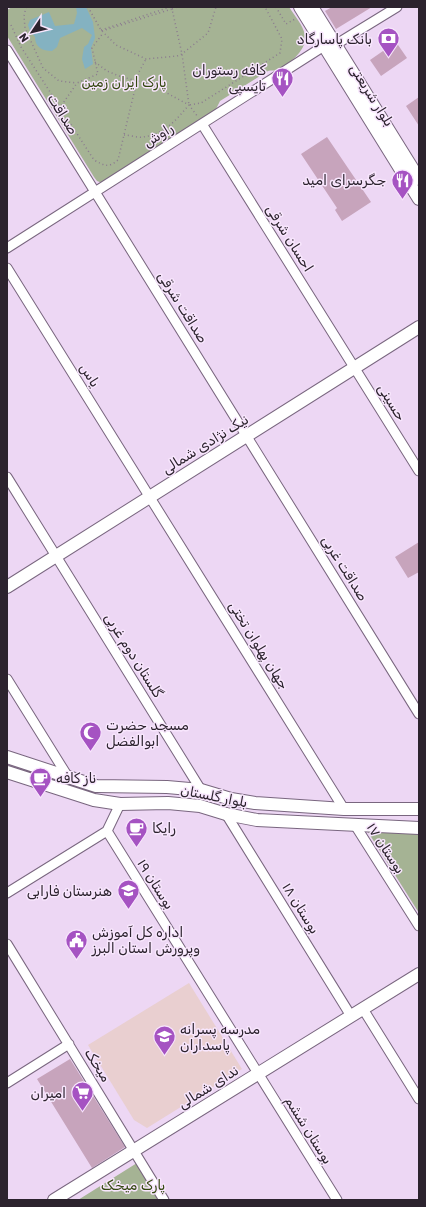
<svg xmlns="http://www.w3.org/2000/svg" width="426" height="1207" viewBox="0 0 426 1207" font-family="Rubik,Cairo,sans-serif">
<rect width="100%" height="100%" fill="#edd7f4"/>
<path fill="#e9cfd0" d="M189,983l53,86 -95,59 -13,-8 -46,-75z"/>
<path fill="#a5b394" d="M12,7h277c5,8 14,18 16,28 3,14 -16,30 -28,35 -3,1 -6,0 -9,1l-48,30 -7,14 -111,68 -5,-2 -3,-4 -87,-141v-26z
M368,832l51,2v79z
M137,1163l23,37h-82z"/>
<path fill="#84b2c1" d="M76,7h10l7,15 2,16 -4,10 2,16 -8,5 -3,-10 2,-12 4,-3 4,-9 -10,-7 -22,10 -3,9 -5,4c-10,0 -17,-4 -17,-14l-5,-6 -2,-6 2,-5 19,-8 6,14 19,-2 3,-11z"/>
<path fill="#c7a4bc" d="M332,7h40l-36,22 -11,-18z
M396,42l11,16 -26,18 -11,-16z
M419,97v29l-13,-20z
M327,137l44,65 -29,19 -7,-11 2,-2 -36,-54z
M419,542v30l-11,6 -13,-21z
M70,1059l55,88 -33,21 -55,-89z"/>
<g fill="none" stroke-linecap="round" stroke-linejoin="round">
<defs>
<path id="street" d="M335,45l62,-38
M7,50l412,664
M202,124l217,347
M7,248l317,-202
M7,268l337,541
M7,477l194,313
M7,679l61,98
M226,814l125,202
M355,825l64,101
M107,831l230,369
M7,893l100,-62 13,-27
M7,944l157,256
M363,1009l56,90
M7,1083l62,-39"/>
<path id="secondary" d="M300,7l119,192
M312,7l107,172
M7,587l412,-260
M7,757l89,29 71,1 34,3 30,9 24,4 89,6h75
M7,772l87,28 26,4 48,-1 32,3 26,8 31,6 162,8
M54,1200l365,-226"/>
</defs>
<use href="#street" stroke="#79667f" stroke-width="11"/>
<use href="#secondary" stroke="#79667f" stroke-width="14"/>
<path stroke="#8b7b8f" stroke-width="1.5" stroke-dasharray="1 3" stroke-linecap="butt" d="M26,7l-2,9 1,12 18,40 16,13 18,2
M88,7l13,23 15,15 30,14 31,-3 5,-2 26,-21 8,-26
M276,7l10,17 9,-5
M172,9l5,-2
M11,25l10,22 73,113c11,6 14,8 24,0l21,-88 7,-13
M101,30l69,-23
M102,31l70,-22 10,45 7,51 12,-2 79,-50 2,-14 -17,-32
M95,62l12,9 12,5 33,9 37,20 9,12
M57,112l20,-29 21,-9 -6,-26 11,-15
M124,135c6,0 14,3 19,2 22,-3 33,-17 46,-32"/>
<use href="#street" stroke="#fff" stroke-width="9"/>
<use href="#secondary" stroke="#fff" stroke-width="12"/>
</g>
<defs>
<symbol id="bank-pin" viewBox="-11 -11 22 30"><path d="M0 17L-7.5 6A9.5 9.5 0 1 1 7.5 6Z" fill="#a553c2" stroke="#f8e6fd"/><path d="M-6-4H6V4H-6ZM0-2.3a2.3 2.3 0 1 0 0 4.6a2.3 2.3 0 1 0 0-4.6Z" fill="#fff"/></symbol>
<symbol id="restaurant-pin" viewBox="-11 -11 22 30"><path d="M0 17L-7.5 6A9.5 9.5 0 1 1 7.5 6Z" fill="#a553c2" stroke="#f8e6fd"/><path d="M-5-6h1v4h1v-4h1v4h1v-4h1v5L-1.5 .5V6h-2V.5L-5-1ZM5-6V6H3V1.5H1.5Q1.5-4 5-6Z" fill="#fff"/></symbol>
<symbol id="mosque-pin" viewBox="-11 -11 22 30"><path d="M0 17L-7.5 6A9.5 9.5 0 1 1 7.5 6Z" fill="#a553c2" stroke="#f8e6fd"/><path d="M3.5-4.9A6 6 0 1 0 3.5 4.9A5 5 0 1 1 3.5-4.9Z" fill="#fff"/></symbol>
<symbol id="cafe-pin" viewBox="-11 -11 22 30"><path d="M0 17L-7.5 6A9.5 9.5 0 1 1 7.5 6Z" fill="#a553c2" stroke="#f8e6fd"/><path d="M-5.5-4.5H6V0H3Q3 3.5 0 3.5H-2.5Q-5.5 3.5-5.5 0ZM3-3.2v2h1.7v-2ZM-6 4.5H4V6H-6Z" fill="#fff"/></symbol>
<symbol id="school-pin" viewBox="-11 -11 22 30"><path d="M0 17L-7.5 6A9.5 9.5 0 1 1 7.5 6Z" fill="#a553c2" stroke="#f8e6fd"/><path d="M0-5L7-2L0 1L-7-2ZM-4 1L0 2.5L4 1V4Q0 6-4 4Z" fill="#fff"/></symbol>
<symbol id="civic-pin" viewBox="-11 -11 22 30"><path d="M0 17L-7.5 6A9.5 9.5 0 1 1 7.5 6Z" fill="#a553c2" stroke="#f8e6fd"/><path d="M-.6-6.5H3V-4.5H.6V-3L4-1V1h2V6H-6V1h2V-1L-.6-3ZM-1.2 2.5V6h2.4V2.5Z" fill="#fff"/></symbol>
<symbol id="supermarket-pin" viewBox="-11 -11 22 30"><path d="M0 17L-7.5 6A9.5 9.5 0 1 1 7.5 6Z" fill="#a553c2" stroke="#f8e6fd"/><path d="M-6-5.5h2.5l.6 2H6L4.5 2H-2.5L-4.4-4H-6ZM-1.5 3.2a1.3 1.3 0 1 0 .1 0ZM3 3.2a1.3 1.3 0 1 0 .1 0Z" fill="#fff"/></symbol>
</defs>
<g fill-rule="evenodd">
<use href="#bank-pin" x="376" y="26" width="25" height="34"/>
<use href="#restaurant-pin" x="270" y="66" width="25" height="34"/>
<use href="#restaurant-pin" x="390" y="168" width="25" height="34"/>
<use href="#mosque-pin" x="78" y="720" width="25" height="34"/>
<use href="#cafe-pin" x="28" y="766" width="25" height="34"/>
<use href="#cafe-pin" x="124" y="816" width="25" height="34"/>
<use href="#school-pin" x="116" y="878" width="25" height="34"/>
<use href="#civic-pin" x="64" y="928" width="25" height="34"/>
<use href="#school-pin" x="152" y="1024" width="25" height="34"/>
<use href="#supermarket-pin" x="70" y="1080" width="25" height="34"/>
</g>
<g text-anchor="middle" stroke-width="3" stroke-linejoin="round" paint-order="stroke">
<g font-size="14" fill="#2c232e" stroke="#f8e6fd" text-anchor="end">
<text x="372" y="44">بانک پاسارگاد</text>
<text x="266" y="75">کافه رستوران<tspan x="266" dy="16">تایسپی</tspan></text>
<text x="386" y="185">جگرسرای امید</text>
<text x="106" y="730" text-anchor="start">مسجد حضرت<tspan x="106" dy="16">ابوالفضل</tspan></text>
<text x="56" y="783" text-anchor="start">ناز کافه</text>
<text x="152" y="833" text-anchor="start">رایکا</text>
<text x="112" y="896">هنرستان فارابی</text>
<text x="92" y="937" text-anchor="start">اداره کل آموزش<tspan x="92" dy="16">وپرورش استان البرز</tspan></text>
<text x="180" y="1034" text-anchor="start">مدرسه پسرانه<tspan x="180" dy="16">پاسداران</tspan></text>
<text x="66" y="1098">امیران</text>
</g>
<g font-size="14" fill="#344810" stroke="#f8e6fd">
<text x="124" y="87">پارک ایران زمین</text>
<text x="133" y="1190">پارک میخک</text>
</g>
<g font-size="14" fill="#2c232e" stroke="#f8e6fd">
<text transform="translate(372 95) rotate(58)" y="5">بلوار شریعتی</text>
<text transform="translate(63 114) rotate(58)" y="5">صداقت</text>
<text transform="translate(158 135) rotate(-32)" y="5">راوش</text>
<text transform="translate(290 238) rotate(58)" y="5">احسان شرقی</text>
<text transform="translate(183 307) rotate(58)" y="5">صداقت شرقی</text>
<text transform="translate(90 375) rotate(58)" y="5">یاس</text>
<text transform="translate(392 402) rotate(58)" y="5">حسینی</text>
<text transform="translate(205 444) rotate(-32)" y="5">نیک نژادی شمالی</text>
<text transform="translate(345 568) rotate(58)" y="5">صداقت غربی</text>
<text transform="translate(259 645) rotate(58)" y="5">جهان پهلوان تختی</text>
<text transform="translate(134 655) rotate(58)" y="5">گلستان دوم غربی</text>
<text transform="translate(214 796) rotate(11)" y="5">بلوار گلستان</text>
<text transform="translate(386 848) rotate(57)" y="5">بوستان ۱۷</text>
<text transform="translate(156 884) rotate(58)" y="5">بوستان ۱۹</text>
<text transform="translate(301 908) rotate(58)" y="5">بوستان ۱۸</text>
<text transform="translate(98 1065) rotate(58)" y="5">میخک</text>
<text transform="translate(208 1087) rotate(-32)" y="5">ندای شمالی</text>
<text transform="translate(309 1130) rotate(58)" y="5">بوستان ششم</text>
</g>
</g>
<rect width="426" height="1207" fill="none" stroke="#2c232e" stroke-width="16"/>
<g transform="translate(32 32) rotate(235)" stroke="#f8e6fd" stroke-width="3" paint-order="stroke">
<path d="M0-3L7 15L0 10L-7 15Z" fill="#2c232e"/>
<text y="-6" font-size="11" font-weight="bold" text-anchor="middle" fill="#2c232e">N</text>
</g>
</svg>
